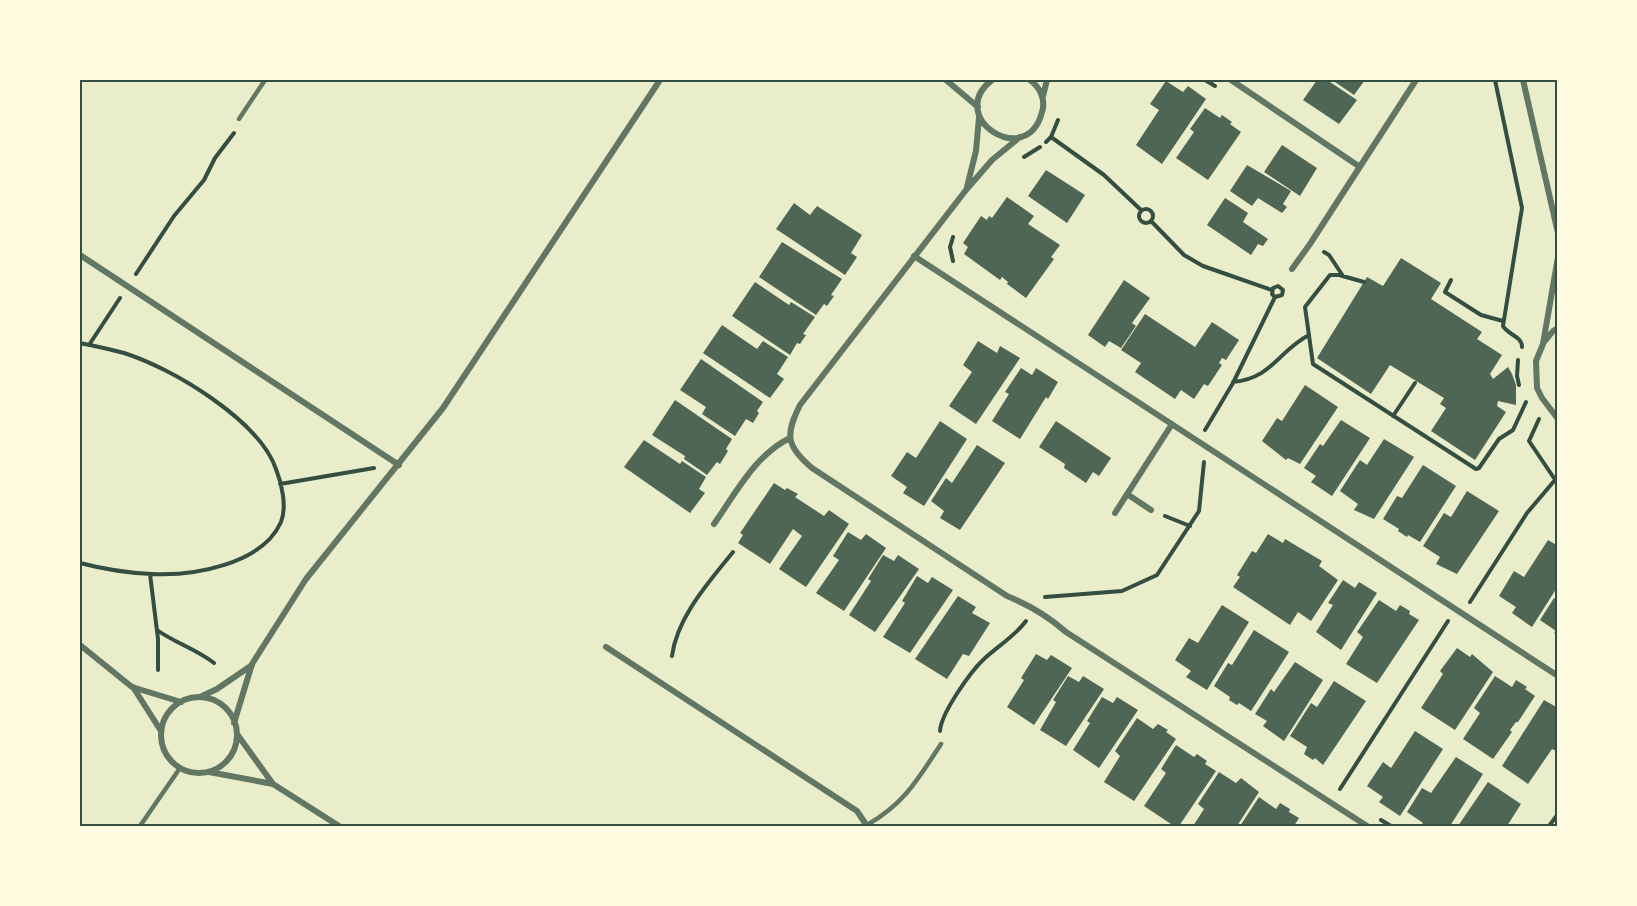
<svg xmlns="http://www.w3.org/2000/svg" width="1637" height="906" viewBox="0 0 1637 906" font-family="Poppins,sans-serif">
<rect width="100%" height="100%" fill="#e9edc9"/>
<path fill="#4f6655" d="M1317,80h10l30,20 -18,24 -36,-24z
M1332,80h33l-11,15z
M1166,81l17,11 5,-6 18,13 -44,65 -26,-19 23,-35 -9,-6z
M1205,108l15,10 2,-3 10,7 -2,2 11,8 -33,48 -32,-22 18,-26 -4,-3z
M1282,145l35,23 -17,28 -36,-24z
M1247,165l44,26 -8,13 4,3 -5,6 -24,-15 -6,8 -22,-15z
M1046,170l39,25 -18,28 -39,-27z
M1007,197l27,19 -6,8 32,21 -9,12 3,2 -28,39 -19,-14 1,-2 -6,-5 -2,3 -36,-26 4,-7 -5,-4 18,-27 6,4 2,-4 3,2z
M1225,198l23,15 -5,9 25,17 -5,7 -5,-2 -7,11 -44,-30z
M794,203l16,12 7,-9 45,29 -11,18 6,4 -12,18 -69,-46z
M782,242l60,37 -11,16 3,1 -7,10 -3,-2 -8,11 -57,-38z
M1401,258l40,25 -10,16 51,33 -5,7 25,16 -12,19 3,5 15,-12 4,7 4,11v20l-18,-4 -1,5 9,6 -31,48 -44,-29 15,-23 -6,-4 4,-6 -54,-33 -19,29 -54,-36 50,-81 16,9z
M1124,280l26,18 -18,25 4,3 -15,22 -12,-7 -4,6 -17,-12z
M755,282l34,23 2,-3 24,15 -12,17 3,1 -6,9 -3,-1 -7,12 -58,-39z
M1145,314l50,33 17,-25 27,18 -13,20 -4,-2 -3,5 3,2 -14,21 -4,-2 -10,15 -13,-9 -6,9 -40,-27 6,-9 -20,-13z
M722,325l35,24 6,-8 25,16 -11,17 7,5 -14,19 -67,-45z
M978,341l19,12 3,-7 20,12 -44,66 -27,-18 23,-34 -9,-7z
M701,359l62,43 -6,9 2,2 -6,10 -7,-4 -11,17 -33,-22 4,-7 -26,-17z
M1021,368l11,7 4,-7 22,14 -10,17 -2,-2 -26,42 -28,-18 17,-27 -4,-2z
M1305,385l33,22 -38,57 -12,-6 -2,2 -24,-19 15,-23 5,3z
M675,400l57,39 -6,10 2,2 -8,13 -3,-2 -10,13 -23,-16 1,-3 -33,-21z
M1341,420l29,18 -38,58 -21,-14 5,-6 -12,-8 16,-24 3,2z
M940,421l27,18 -43,67 -21,-13 4,-6 -16,-11 16,-24 9,6z
M1056,421l55,37 -12,18 -6,-4 -7,11 -22,-15 1,-4 -26,-17z
M1384,439l30,18 -40,62 -20,-9 4,-6 -18,-13 20,-31 7,5z
M644,440l36,24 2,-3 24,16 -7,12 6,4 -15,20 -66,-46z
M977,445l28,18 -45,67 -20,-12 4,-7 -13,-10 15,-23 6,5z
M1423,465l33,21 -36,56 -12,-7 -1,2 -9,-6 1,-2 -16,-10 14,-23 5,2z
M774,483l11,7 2,-2 11,6 -3,3 29,19 5,-6 20,14 -43,63 -27,-18 23,-33 -9,-7 -23,35 -32,-21 5,-8 -3,-2z
M1467,491l32,20 -42,63 -21,-10 4,-7 -17,-11 21,-33 7,4z
M848,532l13,8 5,-6 20,14 -42,63 -28,-18 23,-33 -6,-4z
M1268,534l15,9 2,-4 37,22 -3,5 19,14 -27,41 -13,-9 -8,13 -57,-38 7,-10 -3,-2 15,-24 4,2z
M1548,540l10,6v40l-26,41 -20,-14 4,-6 -17,-11 15,-25 10,6z
M883,555l11,6 4,-6 21,14 -44,63 -26,-17 22,-34 -3,-2z
M917,576l11,7 4,-6 21,13 -43,63 -27,-16 22,-34 -3,-2z
M1343,580l12,8 4,-6 18,11 -36,57 -25,-18 17,-27 -5,-2z
M958,596l18,11 -4,6 18,10 -21,33 -6,-2 -16,25 -32,-20z
M1554,598l4,2v35l-4,-2 2,-2 -16,-11z
M1379,600l17,11 4,-6 10,6 -1,3 10,6 -42,63 -31,-19 17,-27 -6,-5z
M1222,605l27,17 -42,68 -21,-13 5,-6 -16,-11 14,-22 9,5z
M1254,630l35,22 -38,59 -12,-8 -2,2 -8,-5 1,-3 -16,-11 14,-23 4,2z
M1457,648l13,9 2,-3 21,18 -38,58 -34,-22 22,-34 -3,-3z
M1036,654l11,6 4,-5 21,13 -38,57 -27,-18 17,-27 -3,-2z
M1295,662l28,18 -39,61 -21,-15 4,-5 -12,-7 16,-25 3,3z
M1068,676l11,6 4,-6 21,13 -38,57 -26,-16 16,-28 -3,-2z
M1495,676l17,11 4,-7 11,7 -2,2 10,7 -17,26h-2l-6,8 2,2 -19,27 -30,-20 17,-26 -6,-5z
M1334,681l32,20 -43,64 -8,-7 -2,2 -9,-6 3,-7 -17,-11 21,-33 6,4z
M1102,697l11,6 4,-6 21,13 -39,58 -26,-18 17,-27 -3,-2z
M1544,700l14,8v44l-6,-3 -24,35 -26,-18z
M1137,718l16,11 5,-5 10,6 -2,2 10,7 -42,62 -30,-19 16,-26 -5,-5z
M1415,731l28,18 -43,67 -21,-14 4,-5 -16,-11 16,-24 8,6z
M1176,745l18,12 3,-3 10,7 -2,3 11,7 -37,55h-5l-30,-20 22,-33 -5,-4z
M1456,757l27,17 -33,52h-29l2,-3 -16,-11 15,-24 9,5z
M1219,772l17,11 5,-5 18,14 -22,34h-44l11,-17 -6,-5z
M1488,782l33,22 -14,22h-49z
M1259,797l17,12 4,-6 10,6 -1,3 10,6 -5,8h-54z"/>
<g fill="none" stroke-linecap="round" stroke-linejoin="round">
<path stroke="#344e41" stroke-width="4" d="M1205,80l10,6
M1495,80l27,128 -19,118c5,9 19,10 19,21
M1051,137l53,38 37,35
M1046,142l5,-5 7,-17
M1024,157l16,-10
M1139 216a7 7 0 1 1 14 0a7 7 0 1 1-14 0Z
M1151,221l33,34 19,11 69,24
M953,237l-3,10 3,14
M1324,252l5,3 14,21
M136,274l38,-58 30,-36 11,-22 19,-25
M1451,280l-6,12 36,23 22,6
M1364,282l-25,-7h-9l-25,32 8,57 163,105 3,-1 20,-29 14,-9 13,-28
M80,343c14,3 29,6 44,10 48,15 135,67 152,116 6,15 11,38 5,53 -19,43 -89,54 -129,52 -24,-1 -49,-5 -72,-11
M89,345l31,-47
M1518,360l-1,16 2,9
M1233,382c40,-4 45,-31 76,-47
M1393,416l22,-33
M1539,419l-10,22 29,43
M1205,430l28,-47 42,-86 -3,-3 1,-6 5,-2 5,4 -1,5 -7,2
M280,484l94,-16
M1165,516l25,10
M150,574l8,65v31
M1045,597l77,-6 35,-16 42,-64 5,-49
M1470,602l57,-89 28,-33
M157,630c18,13 39,19 57,33
M672,656c5,-39 37,-74 61,-104
M940,731c1,-18 31,-60 44,-72 14,-13 31,-23 42,-38
M1340,789l108,-168
M1381,820l10,6
M1549,826l9,-12"/>
<path stroke="#617663" stroke-width="4.5" d="M239,119l26,-39
M867,825c38,-22 51,-46 74,-81
M140,826l40,-58"/>
<path stroke="#617663" stroke-width="6" d="M946,80l32,27
M992,80c-48,37 35,91 50,32 4,-12 -2,-25 -12,-32
M1231,80l129,87
M1523,80l35,153
M1043,96l4,-16
M1020,137l-28,23 -26,30 -166,215c-15,30 -14,41 12,63l195,128c22,9 41,20 59,36l301,194
M967,187l9,-36 3,-34
M80,255l319,210
M914,256l644,420
M1558,257l-15,87 -7,17 1,27 5,10 16,21
M1292,269l18,-25 106,-164
M1545,341l8,-10 5,-3
M1127,494l24,16
M1115,513l57,-89
M714,524c22,-31 41,-69 76,-86
M80,645l52,42 49,15
M606,647l251,164 10,15
M133,687l28,44
M200,697l17,-8 35,-24
M161 735a38 38 0 1 1 76 0a38 38 0 1 1-76 0Z
M234,723l18,-59 54,-85 137,-171 217,-328
M237,734l36,50 66,42
M209,772l64,12"/>
</g>
<rect width="1637" height="906" fill="none" stroke="#fefae0" stroke-width="162"/>
<rect x="81" y="81" width="1475" height="744" fill="none" stroke="#344e41" stroke-width="2"/>
</svg>
